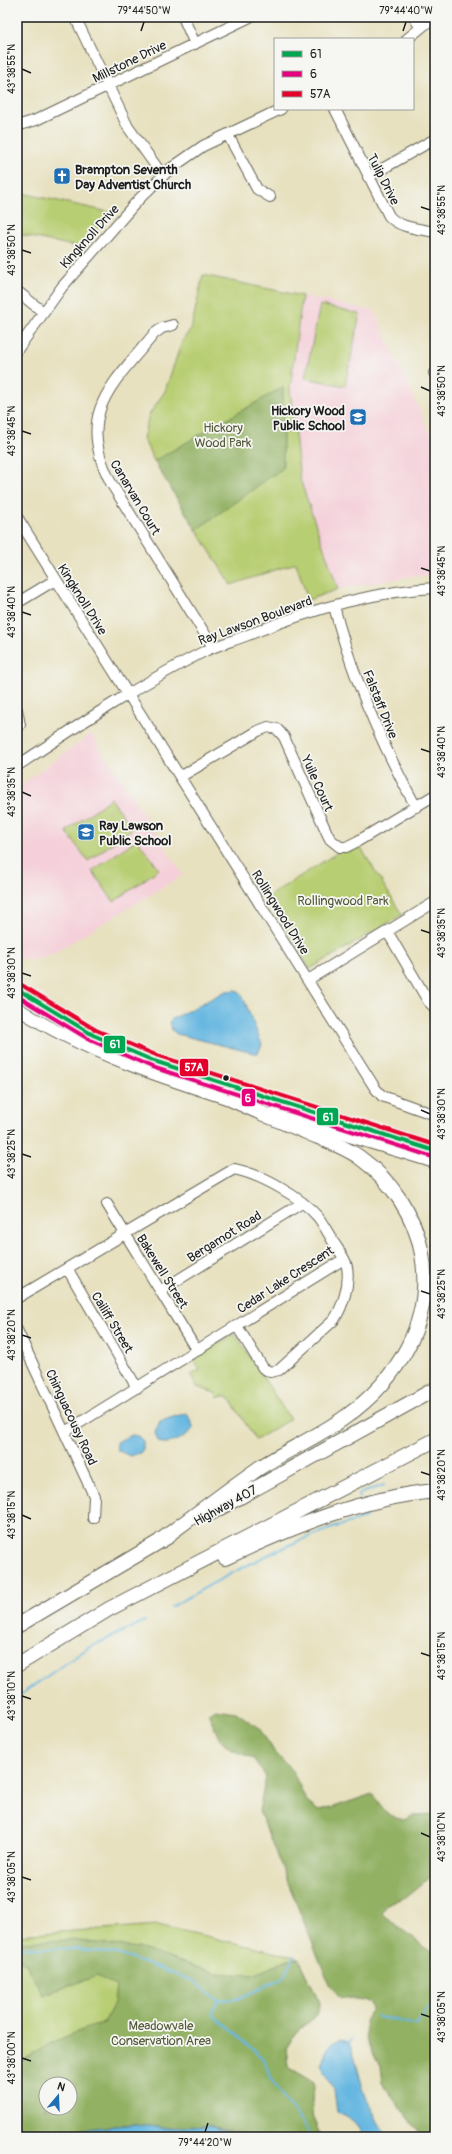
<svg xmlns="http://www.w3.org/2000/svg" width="452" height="2154" viewBox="0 0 452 2154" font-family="Pangolin,sans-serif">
<rect width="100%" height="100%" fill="#f6f6f2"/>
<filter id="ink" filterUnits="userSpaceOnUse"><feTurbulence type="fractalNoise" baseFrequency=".025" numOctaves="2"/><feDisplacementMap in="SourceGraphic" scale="8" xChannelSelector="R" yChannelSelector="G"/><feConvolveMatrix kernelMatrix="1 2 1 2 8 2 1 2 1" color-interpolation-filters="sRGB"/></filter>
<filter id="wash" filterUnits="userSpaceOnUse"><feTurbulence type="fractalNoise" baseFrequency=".012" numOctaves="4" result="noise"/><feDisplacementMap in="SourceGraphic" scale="16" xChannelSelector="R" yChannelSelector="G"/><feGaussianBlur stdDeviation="0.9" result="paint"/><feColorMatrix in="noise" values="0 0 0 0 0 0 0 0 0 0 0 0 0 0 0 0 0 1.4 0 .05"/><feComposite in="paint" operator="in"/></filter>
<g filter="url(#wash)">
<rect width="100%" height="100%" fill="#e7e1bf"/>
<path fill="#f5cfd9" d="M302,296l72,15 61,133v132h-22l-75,13 -38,-110 -10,-90z
M91,734l92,141 -131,79 -17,5h-12l-6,-3v-168z"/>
<path fill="#b8ce72" stroke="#6a7547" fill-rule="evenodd" d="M17,192l92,20 -26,36 -66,-14z
M203,275l99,21 -12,93 10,90 38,110 -30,11 -12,-37 -65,22 -77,-124 -11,-23 6,-23 16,-24 17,-50 9,-12z
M320,305l40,9 -15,72 -40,-8z
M111,798l21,31 -44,32 -22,-30z
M137,839l22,30 -45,33 -22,-31z
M361,848l41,67 -92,54 -43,-72 70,-44v-2h14z
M235,1334l55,85 -34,21 -26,-41 -7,-3 -5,2 -3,-5 -18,-6 -6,-12 9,-5 -7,-12z
M158,1925l141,33 21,45 -3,12 -20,17 -11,16 2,19 26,15 -2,34 9,21h-304v-202zM46,2084h24v24h-24z"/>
<path fill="#92b164" stroke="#576640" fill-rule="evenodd" d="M283,387v81l-87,62 -42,-69z
M215,1709l21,3 23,16 15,23 19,21 14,30 10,8 14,-2 41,-14 17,22 15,4 10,-5 21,-1v59l-29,24 -19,7 -5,10 53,41v182h-12l-41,-54 -2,-17 -8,-13 -6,-18 -1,-14 7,-12 -2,-6 -8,-3 -22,-3 -11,-13 -70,-173 7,-34 -13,-19 -22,-8 -12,-12 -11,-25z
M72,1940l66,8 77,25 38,2 34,-15 12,-2 21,45 -3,12 -20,17 -11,16 2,19 26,15 -2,34 9,21h-64l-46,-11 -47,2 -29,-4 -57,6c19,7 40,2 60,7h-76l-3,-5h-16l-26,5v-72c28,-21 53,-32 87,-42l10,-20 2,-17 -19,-10 -54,19 -17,-31 -9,-5v-17zM46,2084h24v24h-24z"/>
<path fill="#66b7e1" stroke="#416a7e" d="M237,990l6,7 19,48 -4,8h-5l-76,-19 -5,-4 -3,-8 3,-3 54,-28z
M187,1413l7,15c-7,8 -26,20 -36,13l-3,-8 5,-12z
M132,1435l6,1 5,5v8l-3,4 -10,3 -13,-6 -1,-8z
M339,2039l10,3c6,14 8,25 12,39 5,20 15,39 27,56h-22l-9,-13 -20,-12 -3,-23 -13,-24c4,-11 6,-21 18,-26z
M135,2124l29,4 47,-2 33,11h-106c-20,-5 -41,-1 -61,-7z"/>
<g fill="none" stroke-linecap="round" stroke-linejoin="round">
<path stroke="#66b7e1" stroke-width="2" d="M360,1498l-1,-4 25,-9
M171,1607c61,-35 126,-71 195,-89l-1,-4
M17,1697l71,-49 57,-27
M17,1949l15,-1 43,1 43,5 76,27 24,19 20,-1 47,-22 9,-21
M218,2000l-6,14 50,43 13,29 37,51
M378,2016l38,9 11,-16 8,-3
M347,2043l5,-3"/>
</g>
</g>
<g filter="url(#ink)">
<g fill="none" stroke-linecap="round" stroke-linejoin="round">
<defs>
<path id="minor" d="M75,17l53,110 35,49
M183,17l12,27
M414,17l6,10
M407,39l27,-22
M335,109l54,107c10,12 31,13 46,16
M17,126l19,-6 214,-103
M228,135l29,54 13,8
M368,177l67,-38
M17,291l26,21
M173,325l-11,3 -8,6c-43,52 -79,80 -43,149l102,164
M17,350l45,-63 77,-88 31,-30 33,-23 78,-37
M434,373l1,1
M17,517l358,571 7,8 53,19
M17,603l38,-23
M334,606c18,71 47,137 82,201
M17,710l3,15
M17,766c60,-40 121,-81 186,-114 14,-7 30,-11 45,-17 59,-24 123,-44 187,-47
M180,777l78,-46 10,-4 9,2 7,8 43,96 3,6 10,8h6l12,-6 77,-46
M387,931l41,70 7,7
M308,980l127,-78
M107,1204l90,147
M67,1268l70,120
M160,1291l142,-88
M17,1298l217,-129c26,5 67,28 84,48 6,8 11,18 16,26 5,8 12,16 13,24 3,17 -4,39 -13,53l-55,50 -9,2 -7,-4 -26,-42
M17,1330l77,166 -1,22
M65,1432l279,-173"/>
<path id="major" d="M17,989l76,46 61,26 281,90
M17,1008c67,44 146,70 222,94
M274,1113l161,49"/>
<path id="highway" d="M211,1513l224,-124
M161,1540c33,-24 65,-49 98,-72 28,-18 58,-31 85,-50 54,-38 90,-97 78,-164 -7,-39 -31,-74 -63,-97 -16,-11 -37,-18 -55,-26 -25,-10 -50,-21 -74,-32
M225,1558c67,-31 136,-60 210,-67
M17,1626l152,-90
M17,1665l92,-56 326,-169"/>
</defs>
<use href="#minor" stroke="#636155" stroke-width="12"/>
<use href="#major" stroke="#636155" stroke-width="14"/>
<use href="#highway" stroke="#636155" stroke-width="16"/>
<use href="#minor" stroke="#fff" stroke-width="10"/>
<use href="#major" stroke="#fff" stroke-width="12"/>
<use href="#highway" stroke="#fff" stroke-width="14"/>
<defs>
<path id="bus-1" d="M17,989l76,46 61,26 281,90"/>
<path id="bus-2" d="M17,996l73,44 62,27 281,90"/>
<path id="bus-3" d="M20,984l76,46 60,25 279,90"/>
</defs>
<use href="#bus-1" stroke="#f6f6f2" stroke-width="7"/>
<use href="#bus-2" stroke="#f6f6f2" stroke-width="7"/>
<use href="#bus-3" stroke="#f6f6f2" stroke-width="7"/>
<use href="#bus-1" stroke="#00a651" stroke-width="4"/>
<use href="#bus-2" stroke="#e5007d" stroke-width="4"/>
<use href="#bus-3" stroke="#e4002b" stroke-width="4"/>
</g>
</g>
<path fill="none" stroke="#1c1c1c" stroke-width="1.5" d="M141,31l3,-9M403,31l3,-9M22,69l9,4M421,207l9,3M22,250l9,3M421,387l9,4M22,431l9,3M421,568l9,3M22,612l9,3M421,749l9,3M22,792l9,4M421,930l9,3M22,973l9,3M421,1110l9,4M22,1154l9,3M421,1291l9,3M22,1335l9,3M421,1472l9,3M22,1515l9,4M421,1653l9,3M22,1696l9,3M421,1833l9,4M22,1877l9,3M421,2014l9,3M22,2058l9,3M205,2132l3,-9"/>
<defs>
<symbol id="church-square" viewBox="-11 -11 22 22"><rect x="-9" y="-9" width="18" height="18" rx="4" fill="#1f6fb2" stroke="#f6f6f2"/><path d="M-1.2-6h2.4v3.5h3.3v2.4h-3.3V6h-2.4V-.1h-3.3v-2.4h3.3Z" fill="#fff"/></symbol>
<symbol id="school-square" viewBox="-11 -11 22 22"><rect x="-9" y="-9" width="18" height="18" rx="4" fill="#1f6fb2" stroke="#f6f6f2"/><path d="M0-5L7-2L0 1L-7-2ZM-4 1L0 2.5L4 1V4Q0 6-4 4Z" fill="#fff"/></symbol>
</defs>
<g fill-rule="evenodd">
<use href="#church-square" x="52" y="166" width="20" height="20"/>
<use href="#school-square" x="348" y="407" width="20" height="20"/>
<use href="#school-square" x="76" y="822" width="20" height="20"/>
</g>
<circle fill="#1c1c1c" stroke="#f6f6f2" stroke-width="1.5" cx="226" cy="1078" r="3.5"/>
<g text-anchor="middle" stroke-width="3.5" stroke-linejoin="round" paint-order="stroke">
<g font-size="13" fill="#1c1c1c" stroke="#f6f6f2">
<text transform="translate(129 61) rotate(-26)" y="5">Millstone Drive</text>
<text transform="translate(384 179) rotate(63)" y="5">Tulip Drive</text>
<text transform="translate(89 236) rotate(-48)" y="5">Kingknoll Drive</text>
<text transform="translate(136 497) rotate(59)" y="5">Canarvan Court</text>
<text transform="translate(83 599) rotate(58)" y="5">Kingknoll Drive</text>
<text transform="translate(255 620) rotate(-20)" y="5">Ray Lawson Boulevard</text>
<text transform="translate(381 704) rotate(68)" y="5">Falstaff Drive</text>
<text transform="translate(318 783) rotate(66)" y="5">Yuile Court</text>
<text transform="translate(281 912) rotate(58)" y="5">Rollingwood Drive</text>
<text transform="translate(224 1236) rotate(-32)" y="5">Bergamot Road</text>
<text transform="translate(163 1271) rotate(58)" y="5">Bakewell Street</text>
<text transform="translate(285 1279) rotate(-33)" y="5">Cedar Lake Crescent</text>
<text transform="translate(113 1322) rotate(59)" y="5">Cailiff Street</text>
<text transform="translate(72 1417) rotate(65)" y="5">Chinguacousy Road</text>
<text transform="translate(225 1505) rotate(-29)" y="5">Highway 407</text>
</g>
<g font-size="13" font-weight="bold" fill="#1c1c1c" stroke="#f6f6f2" text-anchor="start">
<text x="75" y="174">Brampton Seventh<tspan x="75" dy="15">Day Adventist Church</tspan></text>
<text x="345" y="415" text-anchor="end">Hickory Wood<tspan x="345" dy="15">Public School</tspan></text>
<text x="99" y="830">Ray Lawson<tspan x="99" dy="15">Public School</tspan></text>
</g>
<g font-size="13" fill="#535a3a" stroke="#f6f6f2">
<text x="223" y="432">Hickory<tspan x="223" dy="15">Wood Park</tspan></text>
<text x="343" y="905">Rollingwood Park</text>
<text x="161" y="2030">Meadowvale<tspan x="161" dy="15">Conservation Area</tspan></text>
</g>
</g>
<g stroke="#f6f6f2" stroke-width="1.5">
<rect x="103" y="1035" width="23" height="19" rx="4" fill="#00a651"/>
<rect x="179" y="1058" width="30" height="19" rx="4" fill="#e4002b"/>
<rect x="241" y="1088" width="15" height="19" rx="4" fill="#e5007d"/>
<rect x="316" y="1107" width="23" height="19" rx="4" fill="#00a651"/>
</g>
<g font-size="11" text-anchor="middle" font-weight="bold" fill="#fff">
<text x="115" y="1048">61</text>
<text x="194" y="1071">57A</text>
<text x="248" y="1102">6</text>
<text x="328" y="1121">61</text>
</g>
<rect width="452" height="2154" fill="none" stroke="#f6f6f2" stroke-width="44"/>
<rect x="274" y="38" width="140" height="72" fill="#f6f6f2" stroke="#9f9f9c"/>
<rect x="282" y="51" width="20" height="6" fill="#00a651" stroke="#9f9f9c"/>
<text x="310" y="58" font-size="12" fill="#1c1c1c">61</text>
<rect x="282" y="71" width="20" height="6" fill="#e5007d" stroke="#9f9f9c"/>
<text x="310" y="78" font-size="12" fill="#1c1c1c">6</text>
<rect x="282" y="91" width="20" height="6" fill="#e4002b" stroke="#9f9f9c"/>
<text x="310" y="98" font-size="12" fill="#1c1c1c">57A</text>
<g transform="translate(58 2096) rotate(19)"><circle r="19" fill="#f6f6f2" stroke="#9f9f9c"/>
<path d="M0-3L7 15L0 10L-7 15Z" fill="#1f6fb2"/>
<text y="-6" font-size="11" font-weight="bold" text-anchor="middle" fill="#1c1c1c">N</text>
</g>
<rect x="22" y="22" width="408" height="2110" fill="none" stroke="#1c1c1c" stroke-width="1.5"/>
<g font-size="10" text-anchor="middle" fill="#1c1c1c">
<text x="144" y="14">79°44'50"W</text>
<text x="406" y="14">79°44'40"W</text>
<text transform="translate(11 69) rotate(-90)" y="4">43°38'55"N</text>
<text transform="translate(441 210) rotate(-90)" y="4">43°38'55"N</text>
<text transform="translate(11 250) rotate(-90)" y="4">43°38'50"N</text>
<text transform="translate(441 391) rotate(-90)" y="4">43°38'50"N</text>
<text transform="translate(11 431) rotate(-90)" y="4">43°38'45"N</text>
<text transform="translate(441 571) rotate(-90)" y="4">43°38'45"N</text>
<text transform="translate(11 612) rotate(-90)" y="4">43°38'40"N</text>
<text transform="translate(441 752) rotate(-90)" y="4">43°38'40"N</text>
<text transform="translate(11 792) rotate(-90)" y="4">43°38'35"N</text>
<text transform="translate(441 933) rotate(-90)" y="4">43°38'35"N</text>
<text transform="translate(11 973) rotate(-90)" y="4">43°38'30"N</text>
<text transform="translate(441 1114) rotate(-90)" y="4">43°38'30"N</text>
<text transform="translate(11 1154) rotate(-90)" y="4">43°38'25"N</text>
<text transform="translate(441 1294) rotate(-90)" y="4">43°38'25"N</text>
<text transform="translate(11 1335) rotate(-90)" y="4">43°38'20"N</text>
<text transform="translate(441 1475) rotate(-90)" y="4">43°38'20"N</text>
<text transform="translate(11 1515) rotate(-90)" y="4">43°38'15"N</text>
<text transform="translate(441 1656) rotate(-90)" y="4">43°38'15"N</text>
<text transform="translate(11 1696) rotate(-90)" y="4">43°38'10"N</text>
<text transform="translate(441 1837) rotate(-90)" y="4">43°38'10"N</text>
<text transform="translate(11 1877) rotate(-90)" y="4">43°38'05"N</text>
<text transform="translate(441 2017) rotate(-90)" y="4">43°38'05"N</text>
<text transform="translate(11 2058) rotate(-90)" y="4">43°38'00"N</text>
<text x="205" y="2146">79°44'20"W</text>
</g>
</svg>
